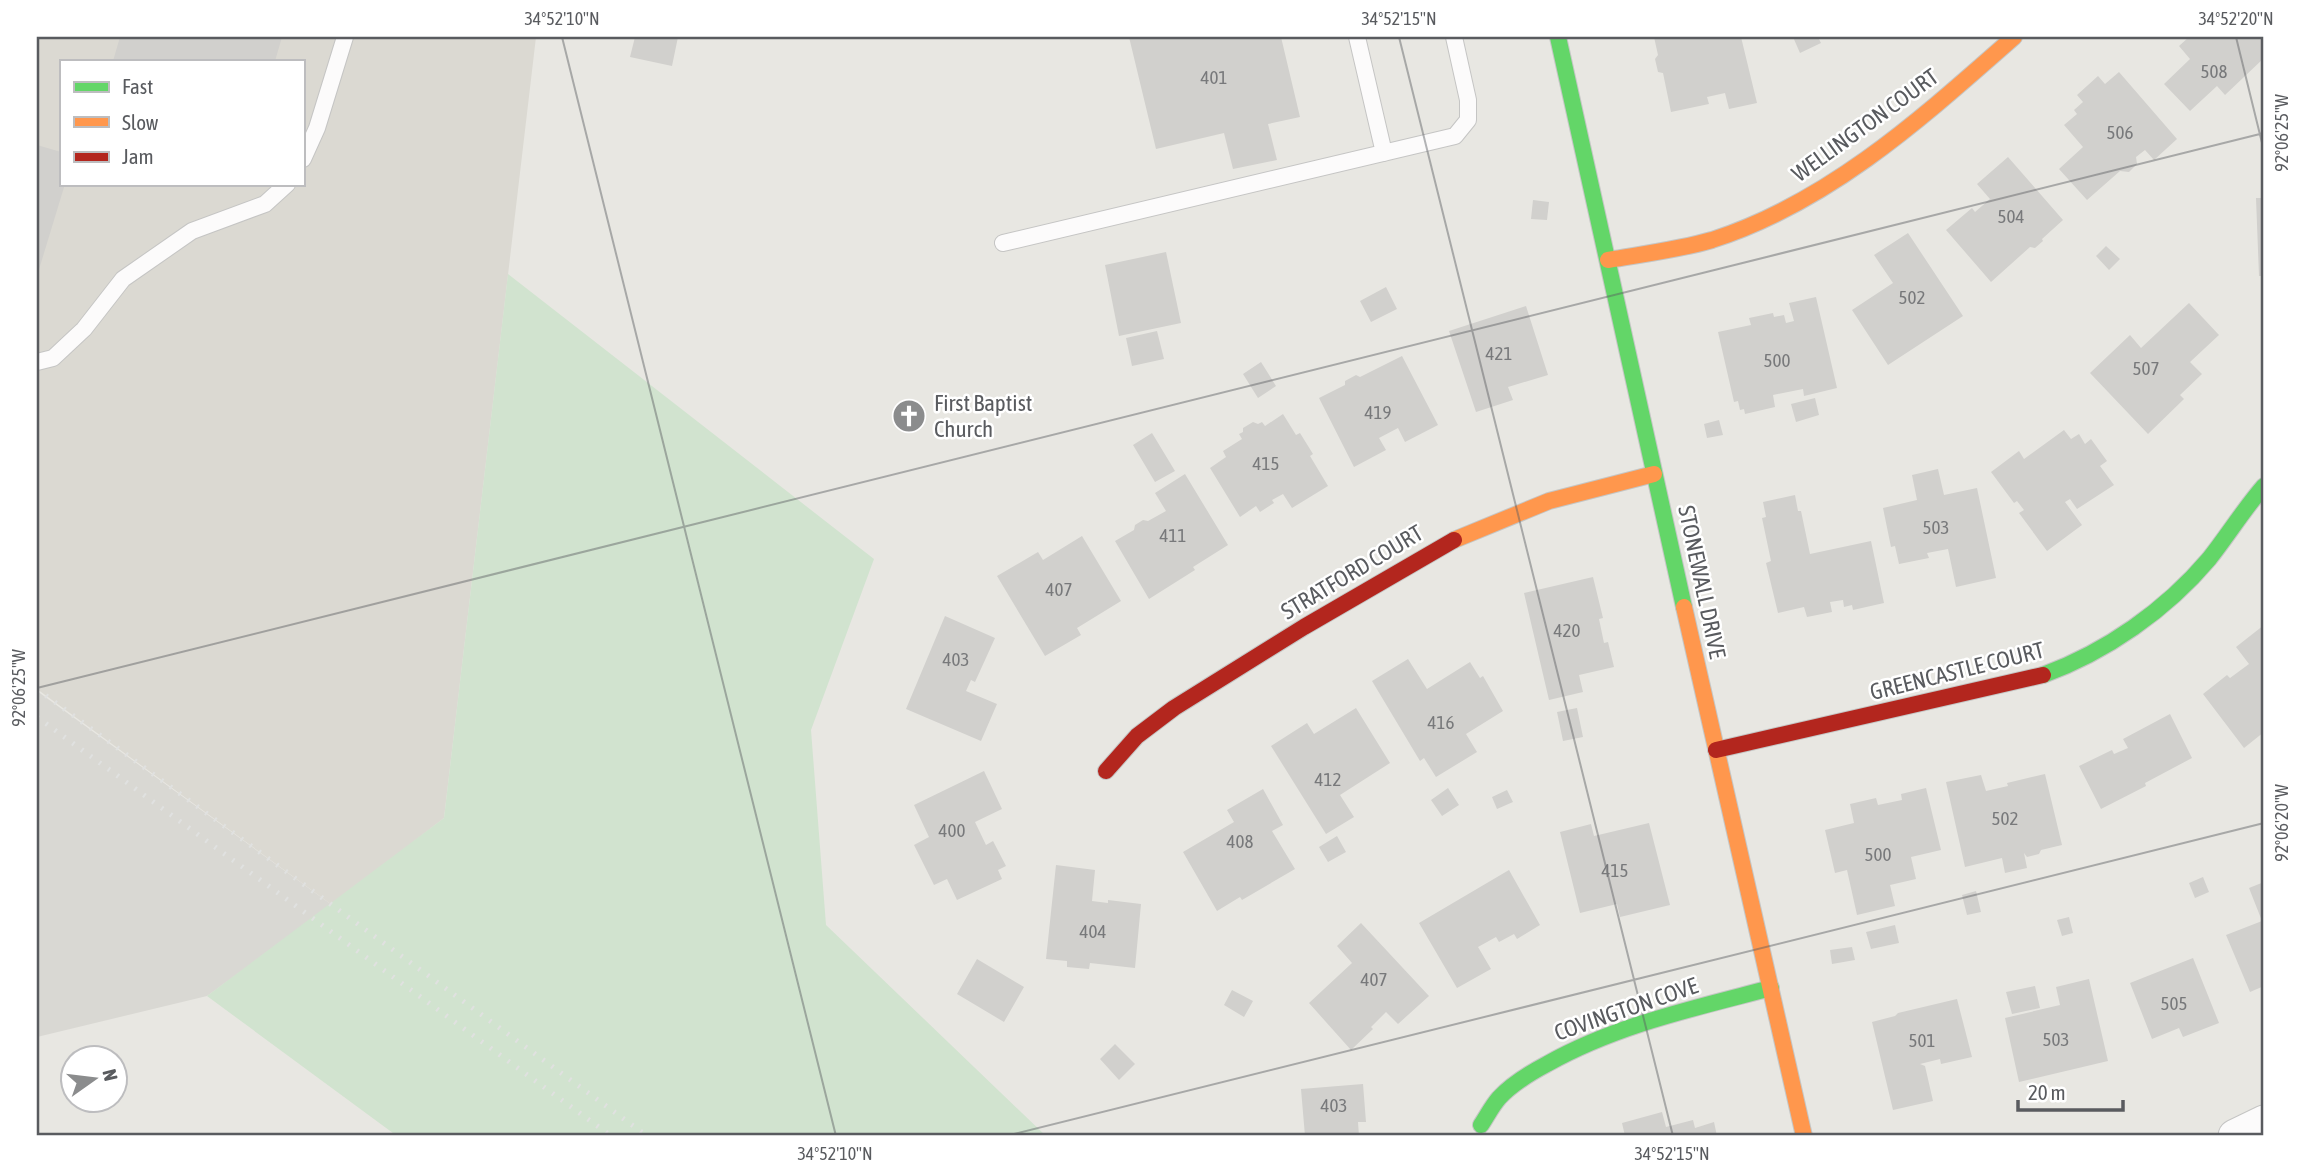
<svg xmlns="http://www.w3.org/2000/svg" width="2301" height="1173" viewBox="0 0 2301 1173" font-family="'Asap Condensed',sans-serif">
<rect width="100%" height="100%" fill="#e8e7e2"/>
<path fill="#d9d8d3" d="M37,691l295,214 -125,91 -170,41z"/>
<path fill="#dbd9d2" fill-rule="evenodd" d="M37,37h499l-92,781 -112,87 -295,-216zM61,61h242v123h-242z"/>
<path fill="#d1e3cf" d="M508,274l366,285 -63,171 15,195 220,211h-649l-190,-140 237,-178z"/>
<path fill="#d1d0cd" d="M120,37h162l-7,24h-162z
M635,37h43l-6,29 -42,-9z
M1129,37h152l19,80 -32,7 9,36 -44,9 -9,-36 -68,16z
M1654,37h87l16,66 -28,6 -4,-16 -18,4 2,7 -38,8 -8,-39 -5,-1 -3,-13 3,-4z
M1793,37h25l3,6 -21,10z
M2189,37h75v21l-39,37 -8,-9 -27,25 -26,-27 26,-25 -11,-13z
M2119,72l58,67 -23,21 -9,-10 -9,7 1,7 -8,8 -9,-1 -33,29 -28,-31 24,-22 -19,-22 13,-11 -3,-4 9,-8 -6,-7 21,-19 7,8z
M37,145l24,7v32h4l-28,92z
M2008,157l55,63 -21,19 1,2 -8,7 -5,-1 -39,35 -45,-52 26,-22 3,4 15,-13 -13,-15z
M2256,198h8v78h-5z
M1533,200l16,2 -2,18 -16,-1z
M1908,233l55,83 -75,49 -36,-55 41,-27 -19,-28z
M2106,246l14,13 -11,11 -13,-14z
M1166,252l15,71 -62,13 -14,-71z
M1386,287l11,22 -26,13 -11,-21z
M1816,297l21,91 -33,8 -1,-7 -30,6 2,12 -30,7 -1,-5 -4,1 -2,-9 -4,1 -16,-70 33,-7 -2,-7 24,-5 1,4 10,-2 2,8 8,-2 -5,-18z
M2189,303l30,32 -29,27 12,12 -22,21 4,4 -36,35 -58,-61 40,-38 11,13z
M1526,306l22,69 -40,12 5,13 -37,12 -27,-81z
M1157,331l7,28 -32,7 -6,-28z
M1402,356l36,69 -33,17 -7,-14 -19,10 7,12 -32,17 -35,-69 26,-13v-4l11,-6 4,2z
M1261,362l15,24 -18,12 -15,-24z
M1815,398l4,17 -23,7 -5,-18z
M1283,414l13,21 4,-2 13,21 -3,2 18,30 -36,22 -9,-14 -11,6 2,3 -14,9 -4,-6 -16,11 -30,-49 16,-11 -3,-6 19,-12 -3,-5 4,-2v-4l10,-6 5,2 4,-2 3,4z
M1719,420l4,15 -16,3 -3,-14z
M2064,430l7,9 8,-5 6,10 6,-5 16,22 -7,5 14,19 -37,24 -7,-10 -5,3 17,23 -35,26 -28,-38 5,-3 -7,-9 -3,2 -23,-31 28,-21 5,8z
M1152,433l23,38 -20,11 -22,-37z
M1938,469l6,26 33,-7 19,90 -40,9 -8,-38 -21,4 2,5 -30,6 -4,-18 -4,1 -8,-39 34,-8 -5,-25z
M1185,474l43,71 -35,22 2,3 -46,29 -34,-58 19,-11 1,-5 8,-5 5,1 18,-10 -11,-18z
M1795,495l3,16h3l9,43 61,-13 13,62 -31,7 -1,-5 -8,2 -1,-7 -13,2 2,10 -25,5 -3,-10 -26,6 -12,-50 5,-2 -9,-43 4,-1 -3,-15z
M1082,536l39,65 -44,27 4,7 -36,21 -48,-80 41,-24 5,8z
M1593,577l10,41 -4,1 5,24 4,-1 6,25 -35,8 4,17 -34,8 -25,-107z
M945,616l50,22 -20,44 -4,-2 -5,11 31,13 -16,37 -75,-32z
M2264,625v107l-20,16 -41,-54 24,-19 3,3 19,-14 -13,-17z
M1408,659l19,30 43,-27 10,16 3,-2 20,35 -37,23 11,18 -41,25 -12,-19 -4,3 -48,-80z
M1356,708l34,55 -50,32 14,22 -28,17 -55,-88 36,-23 7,11z
M1577,708l6,29 -20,4 -6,-29z
M2170,714l22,44 -47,25 1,3 -45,23 -22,-43 33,-16 2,4 14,-6 -5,-9z
M984,771l18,38 -27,13 11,23 7,-4 13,25 -8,4 4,9 -45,21 -10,-21 -13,6 -20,-40 15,-8 -15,-32z
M2045,774l17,71 -21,5 -2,4 -12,3 -3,-4 3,15 -22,5 -3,-15 -37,9 -19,-85 35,-7 5,16 22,-5 -1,-3z
M1448,788l11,17 -17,11 -11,-16z
M1926,788l15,62 -30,7 5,22 -26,6 5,21 -38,9 -10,-45 -12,3 -10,-43 29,-7 -4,-19 26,-6 2,7 24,-5 -1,-6z
M1263,789l20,36 -11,6 23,38 -53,31 -2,-3 -23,14 -34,-59 51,-30 -7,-12z
M1507,790l6,12 -16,7 -5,-12z
M1649,823l21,82 -50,12 -3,-13 -37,9 -20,-81 31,-8 3,12z
M1337,836l9,16 -18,10 -9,-15z
M1056,865l39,5 -3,31 16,2v-3l33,4 -6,64 -45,-5 -1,6 -22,-2v-6l-21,-2z
M1509,870l31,55 -23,14 -3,-5 -15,8 -3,-5 -18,10 13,22 -34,19 -38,-65z
M2203,877l6,15 -14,6 -6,-15z
M2264,882v104l-14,6 -24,-57 36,-14 -13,-33z
M1976,891l5,21 -14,3 -5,-20z
M2069,917l4,16 -11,3 -5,-16z
M1361,923l68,73 -31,28 -12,-12 -15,15 2,2 -22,21 -42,-47 43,-40 -15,-17z
M1895,925l4,18 -28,6 -5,-17z
M1852,947l3,13 -23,4 -2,-14z
M2193,958l26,65 -36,14 -4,-9 -27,11 -22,-56z
M977,959l47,28 -20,35 -47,-28z
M2089,979l19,82 -89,21 -14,-64 55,-13 -4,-18z
M2035,986l5,22 -28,6 -6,-22z
M1232,990l21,11 -9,16 -20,-12z
M1957,999l15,58 -31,7 -1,-5 -20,5 5,2 8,35 -40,9 -21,-88 23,-6 3,-3z
M1115,1044l20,20 -16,16 -19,-21z
M1363,1084l3,38h-8l1,14h-54l-4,-47z
M1662,1112l4,15 27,-7 2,8 19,-6 3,14h-92l-3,-13z"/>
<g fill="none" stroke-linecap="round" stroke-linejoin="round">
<defs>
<path id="lane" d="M1357,37l27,116
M303,159l14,-31 28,-91
M1003,243l452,-107 13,-16v-20l-14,-63
M37,362l16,-4 31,-29 39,-50 69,-48 73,-27 22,-20"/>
<path id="street" d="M2235,1136l29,-14"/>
<path id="fast" d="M1558,37l126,570
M2043,675c63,-23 123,-65 166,-116 19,-24 35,-50 55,-73
M1481,1125c6,-9 11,-19 18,-27 13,-14 31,-25 48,-34 69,-39 148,-56 224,-76"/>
<path id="slow" d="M1608,260c35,-6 70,-10 104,-20 118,-38 211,-123 302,-203
M1454,540l95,-39 105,-27
M1684,607l120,529"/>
<path id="jam" d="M1716,750l327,-75
M1106,771l31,-35 37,-28 130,-81 150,-87"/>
</defs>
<use href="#lane" stroke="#c5c5c4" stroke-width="18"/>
<use href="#street" stroke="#c5c5c4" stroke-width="35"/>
<use href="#fast" stroke="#c5c6c5" stroke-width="18"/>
<use href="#slow" stroke="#c5c6c5" stroke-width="18"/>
<use href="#jam" stroke="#c5c6c5" stroke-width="18"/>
<use href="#lane" stroke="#fcfbfb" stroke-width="16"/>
<use href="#street" stroke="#fcfbfb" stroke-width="33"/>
<use href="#fast" stroke="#63d668" stroke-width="16"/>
<use href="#slow" stroke="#ff974d" stroke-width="16"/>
<use href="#jam" stroke="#b3261e" stroke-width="16"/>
<path stroke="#e0e1e0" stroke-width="5" stroke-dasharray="2 9" stroke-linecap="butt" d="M37,689l610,447
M37,717l574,419"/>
</g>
<path fill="none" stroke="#595b5f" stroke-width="2" stroke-opacity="0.45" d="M562,37l274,1099M1399,37l274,1099M2236,37l28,114M37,688l2227,-555M1006,1136l1258,-313"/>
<defs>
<symbol id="church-disc" viewBox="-11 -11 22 22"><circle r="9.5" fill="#8b8c8d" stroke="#fff"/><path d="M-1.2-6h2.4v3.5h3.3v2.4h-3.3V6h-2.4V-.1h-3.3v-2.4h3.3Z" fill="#fff"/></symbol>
</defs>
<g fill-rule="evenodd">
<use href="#church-disc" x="890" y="397" width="38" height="38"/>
</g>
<g text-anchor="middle" stroke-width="5" stroke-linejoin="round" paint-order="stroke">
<g font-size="19" fill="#78797b">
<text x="2214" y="78">508</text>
<text x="1214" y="84">401</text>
<text x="2120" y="139">506</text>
<text x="2011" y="223">504</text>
<text x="1912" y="304">502</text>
<text x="1499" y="360">421</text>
<text x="1777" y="367">500</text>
<text x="2146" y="375">507</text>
<text x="1378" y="419">419</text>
<text x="1266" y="470">415</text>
<text x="1936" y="534">503</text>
<text x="1173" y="542">411</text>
<text x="1059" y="596">407</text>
<text x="1567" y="637">420</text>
<text x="956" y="666">403</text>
<text x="1441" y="729">416</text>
<text x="1328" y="786">412</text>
<text x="2005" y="825">502</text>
<text x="952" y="837">400</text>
<text x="1240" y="848">408</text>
<text x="1878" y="861">500</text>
<text x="1615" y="877">415</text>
<text x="1093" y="938">404</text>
<text x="1374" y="986">407</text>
<text x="2174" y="1010">505</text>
<text x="2056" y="1046">503</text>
<text x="1922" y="1047">501</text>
<text x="1334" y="1112">403</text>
</g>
<g font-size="23" fill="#595b5f" stroke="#fff">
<text transform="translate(1865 125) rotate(-36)" y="8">WELLINGTON COURT</text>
<text transform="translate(1352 572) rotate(-31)" y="8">STRATFORD COURT</text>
<text transform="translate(1702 582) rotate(78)" y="8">STONEWALL DRIVE</text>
<text transform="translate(1957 671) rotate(-14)" y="8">GREENCASTLE COURT</text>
<text transform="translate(1626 1009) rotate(-19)" y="8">COVINGTON COVE</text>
</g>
<g font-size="23" fill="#595b5f" stroke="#fff" text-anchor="start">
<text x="934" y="411">First Baptist<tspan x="934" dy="26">Church</tspan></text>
</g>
</g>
<rect width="2301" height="1173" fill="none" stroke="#ffffff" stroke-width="77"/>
<rect x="60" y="60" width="245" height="126" fill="#ffffff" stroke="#bdbdbf" stroke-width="2"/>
<rect x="74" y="82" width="35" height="10" fill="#63d668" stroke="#bdbdbf" stroke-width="2"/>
<text x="122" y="94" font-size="21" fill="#595b5f">Fast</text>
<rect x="74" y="117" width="35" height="10" fill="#ff974d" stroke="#bdbdbf" stroke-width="2"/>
<text x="122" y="130" font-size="21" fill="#595b5f">Slow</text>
<rect x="74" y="152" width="35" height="10" fill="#b3261e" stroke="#bdbdbf" stroke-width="2"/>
<text x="122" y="164" font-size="21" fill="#595b5f">Jam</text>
<g transform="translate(94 1079) rotate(76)"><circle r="33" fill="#ffffff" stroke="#bdbdbf" stroke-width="2"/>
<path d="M0-5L12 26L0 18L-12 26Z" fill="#8b8c8d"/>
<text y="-10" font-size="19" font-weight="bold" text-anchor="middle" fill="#595b5f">N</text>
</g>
<path d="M2018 1100v10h105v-10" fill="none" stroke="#595b5f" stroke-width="3.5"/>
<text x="2028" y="1100" font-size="21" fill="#595b5f" stroke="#ffffff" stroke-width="5" paint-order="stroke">20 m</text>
<rect x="38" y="38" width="2224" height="1096" fill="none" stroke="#595b5f" stroke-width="2.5"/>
<g font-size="18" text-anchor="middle" fill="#595b5f">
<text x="562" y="25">34°52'10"N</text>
<text x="1399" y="25">34°52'15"N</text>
<text x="2236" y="25">34°52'20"N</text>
<text transform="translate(2282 133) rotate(-90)" y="6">92°06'25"W</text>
<text transform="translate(19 688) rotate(-90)" y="6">92°06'25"W</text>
<text transform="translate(2282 823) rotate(-90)" y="6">92°06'20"W</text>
<text x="835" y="1160">34°52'10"N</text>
<text x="1672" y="1160">34°52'15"N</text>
</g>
</svg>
